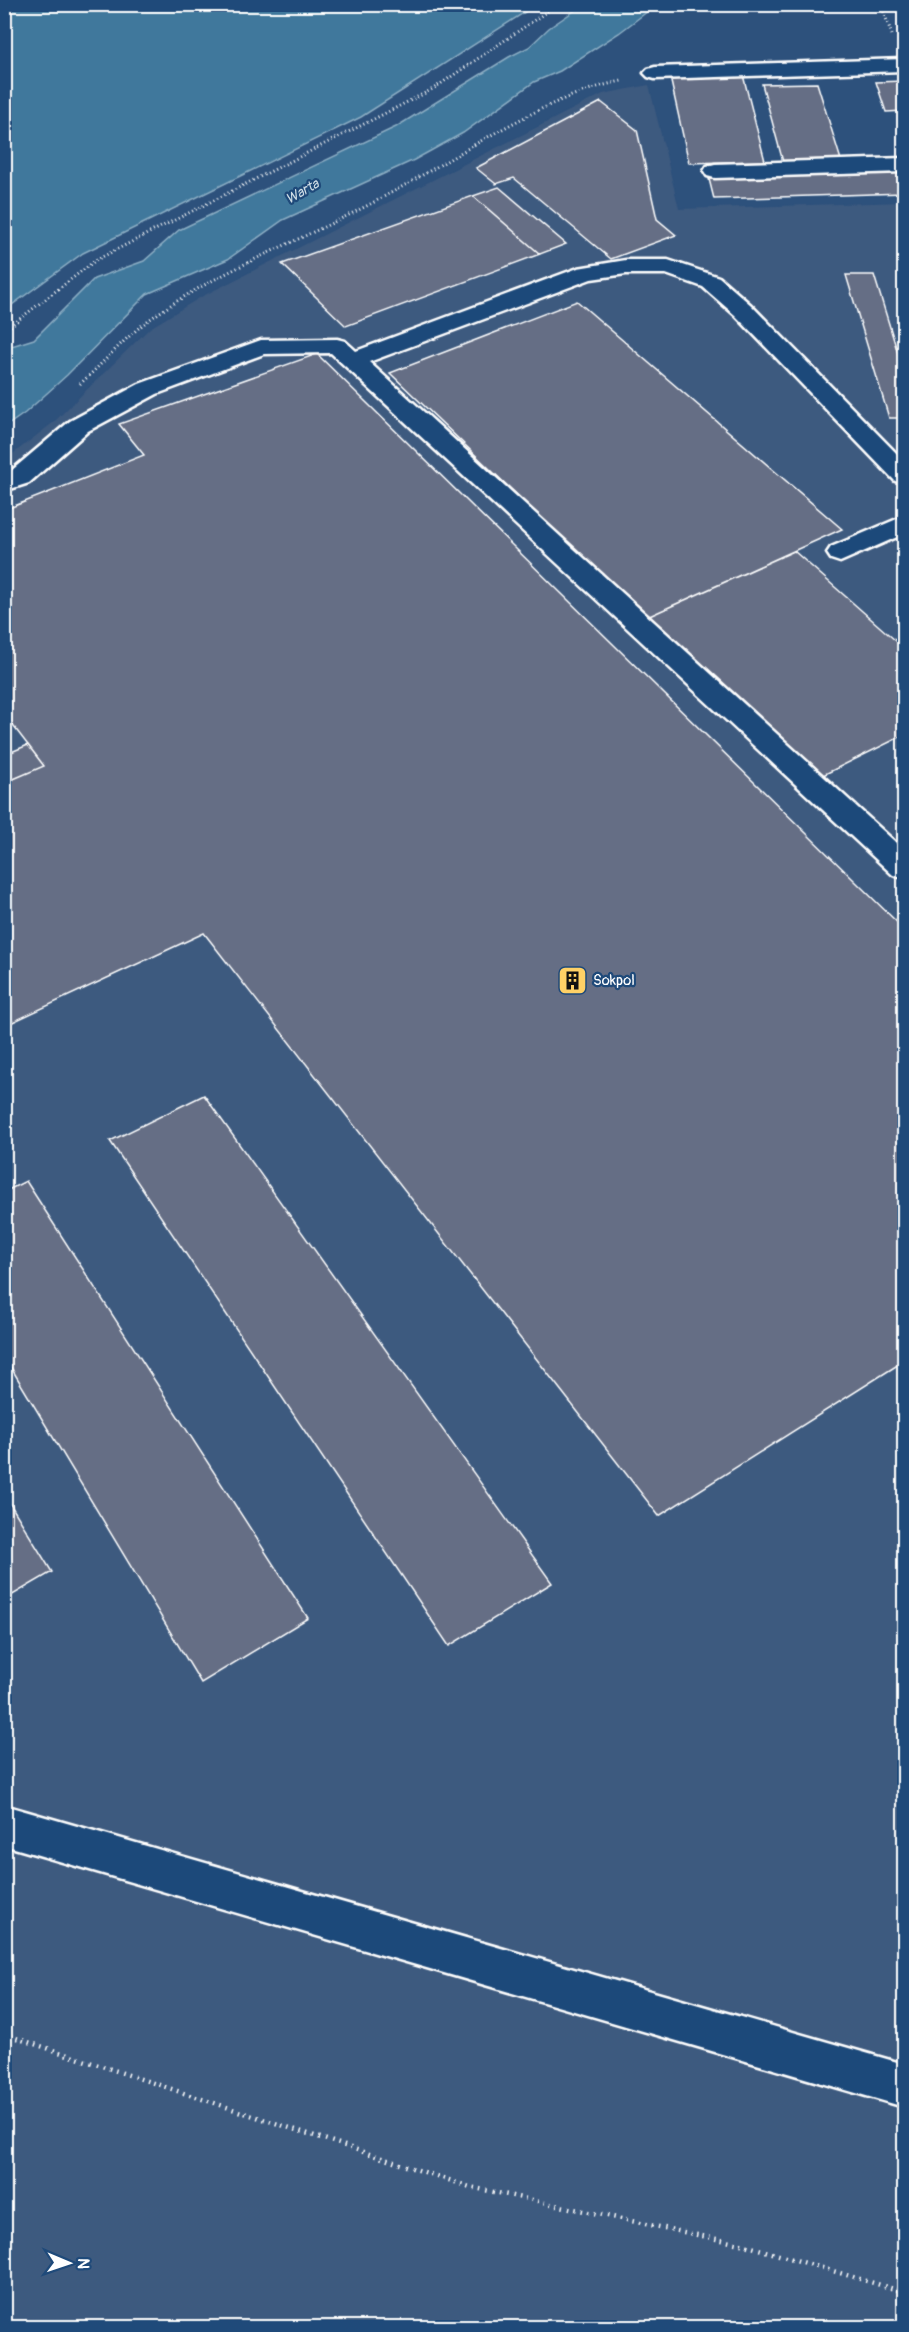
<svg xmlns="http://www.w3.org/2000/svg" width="909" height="2332" viewBox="0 0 909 2332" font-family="Pangolin,sans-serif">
<rect width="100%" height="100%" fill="#2d517c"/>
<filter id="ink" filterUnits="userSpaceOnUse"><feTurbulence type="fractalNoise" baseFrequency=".0167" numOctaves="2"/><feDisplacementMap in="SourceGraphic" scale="12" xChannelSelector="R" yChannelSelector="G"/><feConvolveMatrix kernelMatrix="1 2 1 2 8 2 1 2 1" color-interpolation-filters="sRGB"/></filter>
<g filter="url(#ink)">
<path fill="#3e5a7f" d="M649,85l30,124 225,-7v2125l-899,1v-1868l49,-38 96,-94 51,-31 402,-203z"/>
<path fill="#40789c" stroke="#8caec4" stroke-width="1.5" d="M15,5v-1l521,1 -175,112 -278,136 -78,57 -1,-299z
M583,5h73l-37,28 -59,38 -26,11 -71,51 -49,27 -131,60 -55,39 -81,35 -80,81 -42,38 -20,14v-79l29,-9 60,-60 50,-18 35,-31 217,-103 113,-70 20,-10 20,-19z"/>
<path fill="#656e85" stroke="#fff" stroke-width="1.5" d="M743,75l22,86 -76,2 -19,-86z
M904,81v30l-18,1 -10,-30z
M817,83l24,77 -58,2 -21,-78z
M601,102l36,28 20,89 19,16 -65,24 -97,-81 -18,6 -20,-16z
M904,173v20l-190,6 -5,-20z
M499,187l67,57 -26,10 -67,-58z
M473,196l67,58 -194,72 -64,-62z
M846,275h28l30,98v45h-15z
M577,301l265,228 -197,89 -255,-245z
M317,354l587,575v432l-245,155 -455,-583 -200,93v-243l40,-17 -40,-52v-204l140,-55 -25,-31z
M794,551l110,97v87l-91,45 -168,-162z
M28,745l16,21 -40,17v-28z
M204,1095l348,488 -103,63 -339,-505z
M26,1181l282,437 -107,65 -197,-327v-164z
M4,1494l48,78 -48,28z"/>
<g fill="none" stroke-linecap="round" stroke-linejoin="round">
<defs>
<path id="minor" d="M904,59v12l-249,8 -7,-2 -4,-4 4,-4 7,-2z
M904,158v14l-189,6 -8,-2 -3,-5 3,-5 8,-2z
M626,260h42l51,17 32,28 153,156v22l-9,-2 -160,-166 -32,-28 -37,-13h-40l-35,5 -222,83 535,488v28l-11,-3 -562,-522 -67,1 -107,40 -69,37 -59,52 -25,8v-17l7,-3 59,-50 69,-37 122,-44 76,-1 8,2 11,10 222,-83z
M904,516v18l-64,28 -9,-3 -4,-6 4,-6z
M4,1805l900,259v43l-900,-262z"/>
</defs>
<use href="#minor" stroke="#fff" stroke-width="5"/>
<path stroke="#fff" stroke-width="3" stroke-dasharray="1 3" stroke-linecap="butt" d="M881,4l11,31
M4,331l92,-71 337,-171 125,-85
M80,384c22,-20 43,-44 66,-62 73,-54 162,-83 241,-127 71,-38 156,-99 235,-114"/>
<path stroke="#fff" stroke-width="4.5" stroke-dasharray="1.5 5" stroke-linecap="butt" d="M4,2034l466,153 275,58 159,47"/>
<use href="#minor" fill="#1f4a7a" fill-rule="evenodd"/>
</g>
</g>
<defs>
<symbol id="building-square" viewBox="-11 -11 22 22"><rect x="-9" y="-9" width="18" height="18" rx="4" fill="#ffd166" stroke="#1f4a7a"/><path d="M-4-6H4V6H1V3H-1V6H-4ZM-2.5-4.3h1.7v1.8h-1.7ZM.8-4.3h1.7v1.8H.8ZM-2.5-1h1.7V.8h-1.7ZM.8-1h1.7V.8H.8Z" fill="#111"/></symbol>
</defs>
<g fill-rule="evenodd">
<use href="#building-square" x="556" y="964" width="33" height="33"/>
</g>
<g text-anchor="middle" stroke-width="4.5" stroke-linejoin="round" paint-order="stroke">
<g font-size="14" font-style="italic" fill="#cfdde6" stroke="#1f4a7a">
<text transform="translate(302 191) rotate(-30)" y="5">Warta</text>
</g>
<g font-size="15" fill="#fff" stroke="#1f4a7a" text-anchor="start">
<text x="593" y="985">Sokpol</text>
</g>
</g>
<rect width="909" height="2332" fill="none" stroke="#1f4a7a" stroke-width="24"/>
<rect x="12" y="12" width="885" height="2308" fill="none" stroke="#fff" stroke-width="2" filter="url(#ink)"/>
<g transform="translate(69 2263) rotate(92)" stroke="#1f4a7a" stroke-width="4.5" paint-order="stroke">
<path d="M0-4.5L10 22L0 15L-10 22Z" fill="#ffffff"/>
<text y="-9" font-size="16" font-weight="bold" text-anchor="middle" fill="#ffffff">N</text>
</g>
</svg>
